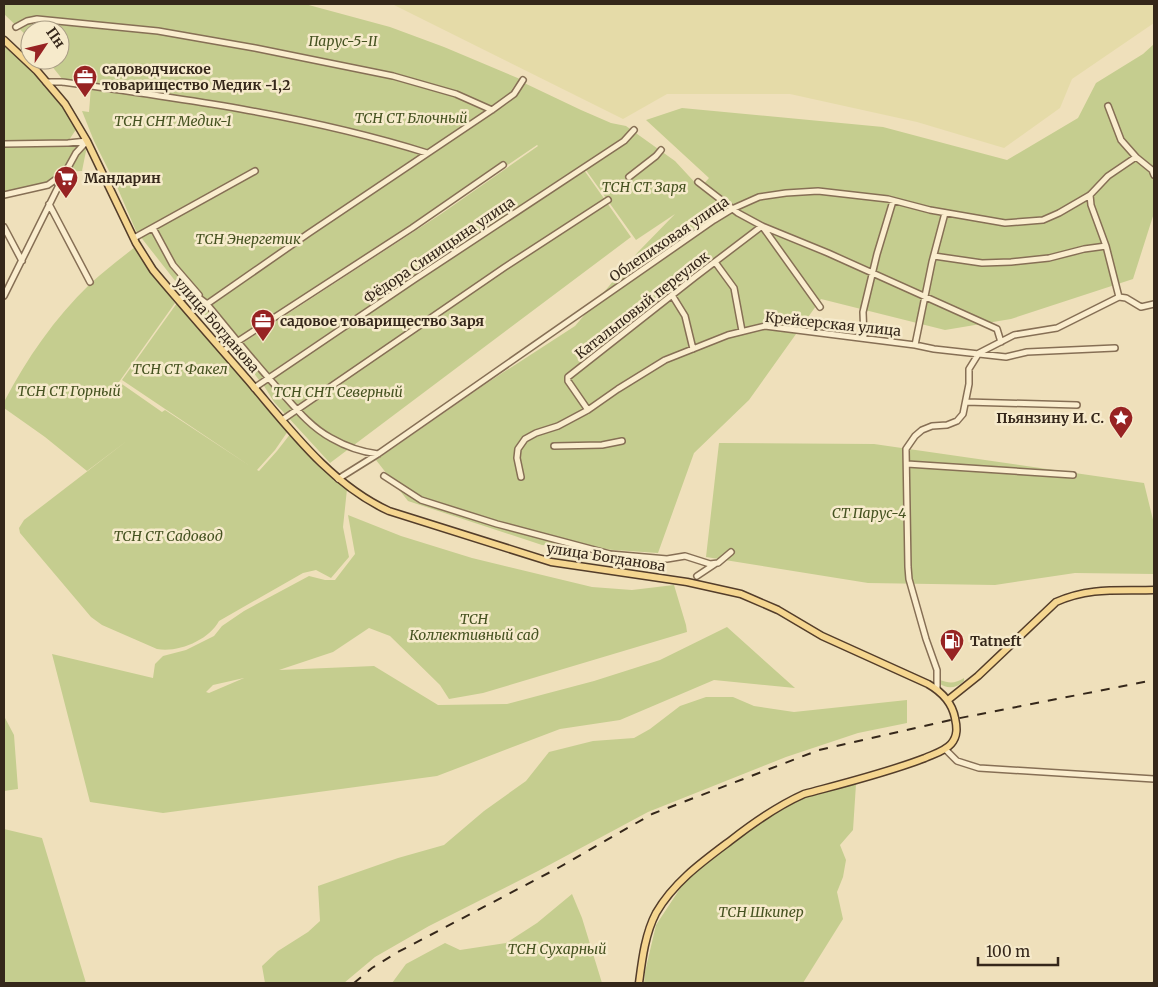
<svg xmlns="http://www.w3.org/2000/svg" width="1158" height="987" viewBox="0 0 1158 987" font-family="Merriweather,serif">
<rect width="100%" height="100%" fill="#efe0bb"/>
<path fill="#e5dba8" d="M392,4h762v19l-82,56 -12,29 -56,40 -87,-26 -127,-28h-123l-44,25z"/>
<path fill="#c5cd8f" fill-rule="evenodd" d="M4,4h301l85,23 54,20 76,32 -9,11 9,-9 61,29 30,13 15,3 49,35 25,27 9,-10 -63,-58 36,-12 201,19 124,33 71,-42 18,-35 47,-29 11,-10v169l-21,66 -122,40 -66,11 -124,-31 -72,101 -55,53 -36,100 -116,-8 -134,-44 -32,-41 111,-77 88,-57 63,-74 37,-38 -39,26 -53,-74 -171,111 -153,103 -24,-32 206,-134 97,-68 -1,-1 -130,88 -175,115 -30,-33 -66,-84 -18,-42 -24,-48 -12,-30 7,1 2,-25 -28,-7 -16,-20h13v-30h-30v9l-26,-25z
M4,46l22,19 39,42 12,21 -10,15 20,3 -5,25 -17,1 -17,13 -44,9z
M584,170l47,67 -301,226 -56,-61 -13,-21z
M135,247l17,26 23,30 -56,79 43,30 3,-2 85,56 -128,-86 55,-77 111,128 -13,19 -18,20 2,1 18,-20 14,-18 56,56 -4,38 6,30 -18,21 -15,-8 -13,3 -84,48c-10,19 -41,32 -62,28l-55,-24 -11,-8 -71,-84 -1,-5 5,-8 104,-80 -41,31 -42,-34 -41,-29v-6c23,-44 50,-83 86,-118 14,-13 30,-25 45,-37z
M719,443l155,1 270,39 10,41v50l-79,-1 -80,12 -127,-2 -162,-26z
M348,515l53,21 71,22 120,29 40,3 42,-5 12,40 1,7 -204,61 -34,6 -9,-14 -50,-49 -21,-8 -36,24 -54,18 95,-4 64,39 69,-1 87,-23 66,-21 67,-33 68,61 -81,-8 -94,40 -60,9 -123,47 -274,37 -73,-11 -38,-148 101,24 2,-14 8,-8 23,-6 28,-14 8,-10 22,-15 65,-35 16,4h10l20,-26zM244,678l-35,15 -3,-1 7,-7z
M964,678v3c-8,7 -16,9 -25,2l1,-3c10,4 16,3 24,-2z
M706,697h27l21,9 40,6 113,-12v23l-49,10 -72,24 -138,55 -110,59 -109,55 -54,31 -31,26h-79l-3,-17 16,-15 30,-19 12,-11 -2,-35 80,-28 46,-13 40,-34 42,-30 23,-29 44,-11 41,-3 16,-9 30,-23z
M4,716l10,19 4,54 -14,2z
M856,784l-3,46 -13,15 6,15 -3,17 -6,15 6,27 -40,64h-159l1,-11 11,-47 29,-44 70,-55 49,-29z
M4,829l38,9 44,145h-82z
M572,894l10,24 20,65h-210l14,-19 39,-21 15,7 46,-7 31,-20z"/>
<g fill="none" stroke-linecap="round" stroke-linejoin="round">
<defs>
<path id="minor" d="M16,27l11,-6 10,-2 121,12 97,17 138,28 63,18 36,16
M46,82h16c123,17 247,34 365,71
M4,144l64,-1 19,-2
M1136,157l16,13 2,5
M629,177l27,-21 5,-6
M698,182l40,31 24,13 66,27 169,76 4,13
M4,195l44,-10 15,-11
M1090,195l1,10 15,41 13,51
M49,204l41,78
M4,227l18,34
M153,228l20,37 26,30
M134,238l121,-67
M934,256l48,7 29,-1 38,-4 35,-9 22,-3
M715,262l19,26 8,43
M672,295l13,21 8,33
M4,296l61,-123 11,-20 11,-12
M178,299l16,-5 13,10 102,-71 183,-123 22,-16 9,-14
M206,303c26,31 50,62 77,91 14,16 29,34 48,44 14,8 30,14 47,16
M864,338l-1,-26 14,-58 16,-53
M915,345l17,-83 13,-49
M223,351l189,-123 91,-63
M254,388l161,-109 209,-138 10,-11
M966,402l111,3
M588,410l-20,-29v-4l127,-100 67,-51 58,81
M282,420l223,-153 103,-67
M554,446l48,-1 20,-4
M907,464l166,11
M384,476l37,24 76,24 113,30 57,5 18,-3 25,8 8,-1 13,-11
M521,477l-4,-19 1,-9 7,-10 11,-6 22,-7 30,-16 30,-21 47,-29 63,-25 37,-9 150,19 19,4 72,8 21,-5 88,-4
M338,479l40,-25 336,-234 18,-11 27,-12 27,-4 32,-2 70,8 42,11 75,13 38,-3 16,-7 31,-18 18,-19 28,-19 -15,-17 -13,-34
M697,576l18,-12
M937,689v-19l-11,-31 -17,-60 -1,-12 -2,-118 9,-13 7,-6 10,-4 15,-1 10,-4 6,-7 6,-30v-15l10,-16 35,-18 43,-7 62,-31 7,1 15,9 13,-3
M945,749l12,12 22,7 175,11"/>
<path id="major" d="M4,40l33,31 28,33 22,37 49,102 17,27c31,37 63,73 95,110 41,48 82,104 141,131l162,51 136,20 54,12 37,16 44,26 106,48c14,8 24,18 27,34 2,9 3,18 -4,26 -6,7 -17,10 -26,14 -39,15 -80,25 -121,36 -27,12 -51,29 -74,47 -28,21 -56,41 -74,72 -11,21 -14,47 -17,70
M948,700l30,-24 78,-74c34,-15 62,-11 98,-12"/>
</defs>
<use href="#minor" stroke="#866f55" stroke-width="8"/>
<use href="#major" stroke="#533d2a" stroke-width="9"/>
<use href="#minor" stroke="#faedce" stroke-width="5"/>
<use href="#major" stroke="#f5d690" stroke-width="6"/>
<path stroke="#35271a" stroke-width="2" stroke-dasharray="9 9" stroke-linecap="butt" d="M354,983l18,-15 26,-16 160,-84 94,-54 167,-64 136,-31 199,-39
M1153,983l1,-1"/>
</g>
<defs>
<symbol id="office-pin" viewBox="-11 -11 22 30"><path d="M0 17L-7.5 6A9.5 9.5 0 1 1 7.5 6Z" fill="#972323" stroke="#f6eacb"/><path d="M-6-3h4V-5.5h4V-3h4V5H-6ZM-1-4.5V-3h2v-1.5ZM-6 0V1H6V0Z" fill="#fff"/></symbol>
<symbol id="supermarket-pin" viewBox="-11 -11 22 30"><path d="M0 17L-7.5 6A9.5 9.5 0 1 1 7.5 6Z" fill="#972323" stroke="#f6eacb"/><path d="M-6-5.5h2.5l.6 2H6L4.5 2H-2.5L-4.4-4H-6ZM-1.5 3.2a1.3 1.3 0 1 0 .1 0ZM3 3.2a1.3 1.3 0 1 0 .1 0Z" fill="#fff"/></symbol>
<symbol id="sight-pin" viewBox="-11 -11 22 30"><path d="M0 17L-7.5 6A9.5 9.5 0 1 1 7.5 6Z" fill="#972323" stroke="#f6eacb"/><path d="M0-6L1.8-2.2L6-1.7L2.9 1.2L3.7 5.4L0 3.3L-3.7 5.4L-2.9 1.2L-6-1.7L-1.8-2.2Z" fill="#fff"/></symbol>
<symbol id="fuel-pin" viewBox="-11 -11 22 30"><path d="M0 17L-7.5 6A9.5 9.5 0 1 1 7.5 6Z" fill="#972323" stroke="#f6eacb"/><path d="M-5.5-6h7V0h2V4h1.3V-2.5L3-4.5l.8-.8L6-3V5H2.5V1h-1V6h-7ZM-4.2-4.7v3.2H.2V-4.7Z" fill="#fff"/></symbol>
</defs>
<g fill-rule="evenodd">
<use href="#office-pin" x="71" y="63" width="28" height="38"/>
<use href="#supermarket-pin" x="52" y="164" width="28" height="38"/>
<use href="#office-pin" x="249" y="307" width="28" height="38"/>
<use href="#sight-pin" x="1107" y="404" width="28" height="38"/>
<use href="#fuel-pin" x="938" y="627" width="28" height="38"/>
</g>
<g text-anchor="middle" stroke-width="5" stroke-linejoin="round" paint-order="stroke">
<g font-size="14" font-style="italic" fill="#455220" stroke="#f6eacb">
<text x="343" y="46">Парус-5-II</text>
<text x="411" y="123">ТСН СТ Блочный</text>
<text x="173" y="126">ТСН СНТ Медик-1</text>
<text x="644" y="192">ТСН СТ Заря</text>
<text x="248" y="244">ТСН Энергетик</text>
<text x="180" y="374">ТСН СТ Факел</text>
<text x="69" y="396">ТСН СТ Горный</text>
<text x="338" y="397">ТСН СНТ Северный</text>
<text x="869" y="518">СТ Парус-4</text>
<text x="168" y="541">ТСН СТ Садовод</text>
<text x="474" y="624">ТСН<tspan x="474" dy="16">Коллективный сад</tspan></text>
<text x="761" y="917">ТСН Шкипер</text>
<text x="557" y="954">ТСН Сухарный</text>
</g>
<g font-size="14" font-weight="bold" fill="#35271a" stroke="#f6eacb" text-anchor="start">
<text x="102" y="74">садоводчиское<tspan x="102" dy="16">товарищество Медик -1,2</tspan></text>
<text x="84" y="183">Мандарин</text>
<text x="280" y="326">садовое товарищество Заря</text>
<text x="1104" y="423" text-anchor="end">Пьянзину И. С.</text>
<text x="970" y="646">Tatneft</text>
</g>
<g font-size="14" fill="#35271a" stroke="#f6eacb">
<text transform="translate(669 239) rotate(-34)" y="5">Облепиховая улица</text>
<text transform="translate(439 250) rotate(-34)" y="5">Фёдора Синицына улица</text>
<text transform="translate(642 305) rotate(-38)" y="5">Катальповый переулок</text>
<text transform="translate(833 324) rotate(6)" y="5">Крейсерская улица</text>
<text transform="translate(217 325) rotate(49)" y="5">улица Богданова</text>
<text transform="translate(606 557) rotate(9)" y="5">улица Богданова</text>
</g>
</g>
<rect width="1158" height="987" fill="none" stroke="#35271a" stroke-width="10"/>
<g transform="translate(45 45) rotate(55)"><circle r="24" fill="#f6eacb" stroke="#a99c84"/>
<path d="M0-4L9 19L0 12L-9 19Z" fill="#972323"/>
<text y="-8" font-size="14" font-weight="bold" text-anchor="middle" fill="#35271a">Пн</text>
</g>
<path d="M978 957v8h80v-8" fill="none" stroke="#35271a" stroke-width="2.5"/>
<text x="986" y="957" font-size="15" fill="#35271a" stroke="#f6eacb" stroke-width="4" paint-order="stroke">100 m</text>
</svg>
